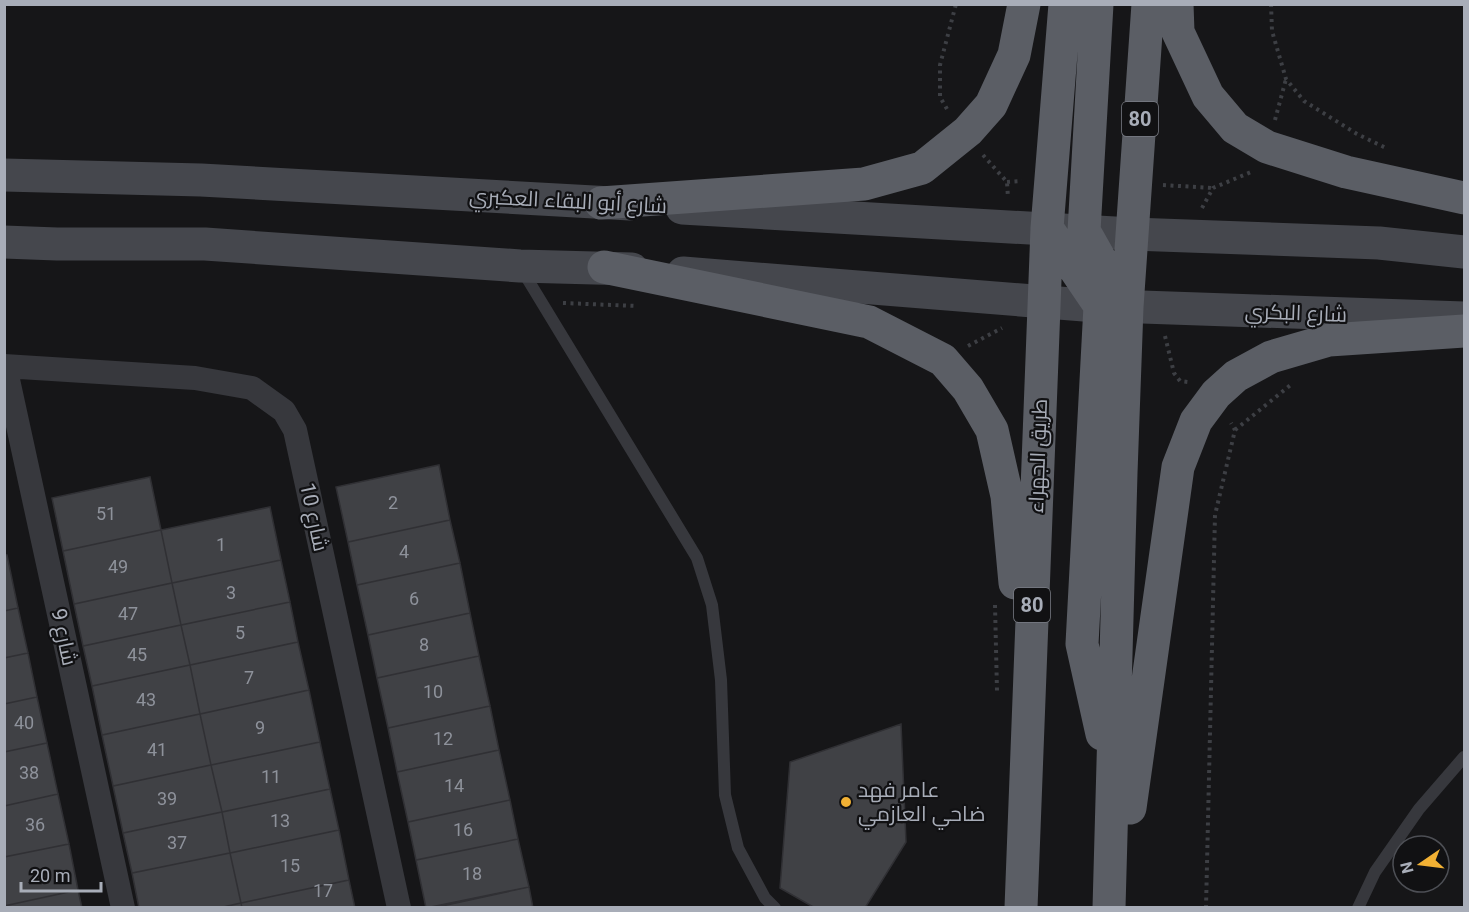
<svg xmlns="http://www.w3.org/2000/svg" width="1469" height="912" viewBox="0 0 1469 912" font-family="Roboto,Cairo,sans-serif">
<rect width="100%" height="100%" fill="#161618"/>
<path fill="#404145" stroke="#303034" stroke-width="1.5" d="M439,465l11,55 -102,22 -12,-55z
M150,477l11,53 -98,21 -11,-53z
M270,507l11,53 -109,23 -11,-53z
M450,520l10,43 -103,22 -9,-43z
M161,530l11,53 -98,21 -11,-53z
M4,555h3l11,53 -14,3z
M281,560l9,42 -109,23 -9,-42z
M460,563l10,50 -102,22 -11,-50z
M172,583l9,42 -98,21 -9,-42z
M290,602l8,40 -108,23 -9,-40z
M18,608l10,45 -24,5v-47z
M470,613l9,43 -102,22 -9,-43z
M181,625l9,40 -98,21 -9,-40z
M298,642l11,48 -109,24 -10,-49z
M28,653l9,44 -33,7v-46z
M479,656l11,50 -102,22 -11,-50z
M190,665l10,49 -98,21 -10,-49z
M309,690l11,52 -109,23 -11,-51z
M37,697l10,46 -43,9v-48z
M490,706l9,44 -102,22 -9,-44z
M200,714l11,51 -98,21 -11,-51z
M901,724l5,118 -41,66h-50l-35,-20 10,-126z
M320,742l10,47 -108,23 -11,-47z
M47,743l11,51 -54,12v-54z
M499,750l11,50 -102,22 -11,-50z
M211,765l11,47 -99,21 -10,-47z
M330,789l9,41 -109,23 -8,-41z
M58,794l11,50 -65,13v-51z
M510,800l8,39 -102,21 -8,-38z
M222,812l8,41 -98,20 -9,-40z
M339,830l10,50 -108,23 -11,-50z
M518,839l11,48 -103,21 -10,-48z
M69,844l9,46 -74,16v-49z
M230,853l11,50 -22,5h-80l-7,-35z
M349,880l6,28h-113l-1,-5z
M529,887l4,21h-100z
M78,890l4,18h-78v-2z
M241,903l1,5h-23z"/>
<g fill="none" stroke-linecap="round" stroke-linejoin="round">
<path stroke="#3d3f44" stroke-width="4" stroke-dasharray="3 4.5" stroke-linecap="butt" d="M1271,4l1,27 14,48 18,22 53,33 29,14
M947,109l-7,-12v-32l16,-61
M1275,120l11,-41
M983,155l24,27 1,16
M1007,182l15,-1
M1163,185l50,3
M1202,208l11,-20 38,-16
M563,303l74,3
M1165,336l9,37 6,8 8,1
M968,346l34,-18
M1235,430l58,-47
M995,605l2,86
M1206,908l9,-393 20,-85 -4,-7"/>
<path stroke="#37383d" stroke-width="12" d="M522,270l175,288 15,47 9,75 4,115 13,53 27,50 10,10
M1358,908l17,-36 44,-63 45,-52"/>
<path stroke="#37383d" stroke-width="24" d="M4,366l191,12 57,10 32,23 11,19 104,478
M5,366l118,542"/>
<path stroke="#45474d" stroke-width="33" d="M4,175l197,5 429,24
M682,208l450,26 247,9 85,9
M4,242l53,2h148l315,22 112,3
M683,273l401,32 380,13"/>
<path stroke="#5b5e65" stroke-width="33" d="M1097,4l-13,227 43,76
M1177,4l1,28 30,64 27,32 32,19 79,25 118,26
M601,203l263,-19 58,-16 46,-37 23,-26 23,-50 10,-51
M1047,228l53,78 -18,338 20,90
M604,267l265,55 74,38 25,29 24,41 15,66 8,87
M1130,808l48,-341 18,-46 20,-27 20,-18 35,-19 58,-17 135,-9
M1021,908l26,-680 18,-224
M1109,908l12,-435 6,-166 21,-303"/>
</g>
<circle fill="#f2b134" stroke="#111113" stroke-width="2" cx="846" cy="802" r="6"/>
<g text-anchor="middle" stroke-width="4.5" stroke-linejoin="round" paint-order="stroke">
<g font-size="18" fill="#8e929b">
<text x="393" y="509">2</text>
<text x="106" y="520">51</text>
<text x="221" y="551">1</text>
<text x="404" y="558">4</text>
<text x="118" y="573">49</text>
<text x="231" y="599">3</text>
<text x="414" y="605">6</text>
<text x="128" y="620">47</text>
<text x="240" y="639">5</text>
<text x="424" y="651">8</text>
<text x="137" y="661">45</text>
<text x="249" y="684">7</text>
<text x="433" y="698">10</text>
<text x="146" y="706">43</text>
<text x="24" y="729">40</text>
<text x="260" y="734">9</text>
<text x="443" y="745">12</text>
<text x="157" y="756">41</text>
<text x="29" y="779">38</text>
<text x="271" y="783">11</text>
<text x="454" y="792">14</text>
<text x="167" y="805">39</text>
<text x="280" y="827">13</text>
<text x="35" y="831">36</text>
<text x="463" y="836">16</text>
<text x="177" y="849">37</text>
<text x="290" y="872">15</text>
<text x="472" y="880">18</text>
<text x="323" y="897">17</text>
</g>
<g fill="#111113" stroke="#7b7e86" stroke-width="1.5">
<rect x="1122" y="102" width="36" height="34" rx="4.5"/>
<rect x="1014" y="588" width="36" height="34" rx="4.5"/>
</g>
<g font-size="20" font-weight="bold" fill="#a8adb8">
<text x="1140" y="126">80</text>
<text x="1032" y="612">80</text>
</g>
<g font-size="21" fill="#a8adb8" stroke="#111113">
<text transform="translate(568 201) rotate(3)" y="7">شارع أبو البقاء العكبري</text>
<text transform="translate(1296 313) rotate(2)" y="7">شارع البكري</text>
<text transform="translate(1038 456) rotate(-88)" y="7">طريق الجهراء</text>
<text transform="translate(314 517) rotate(78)" y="7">شارع 10</text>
<text transform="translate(64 637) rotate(78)" y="7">شارع 9</text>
</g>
<g font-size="21" fill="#a8adb8" stroke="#111113" text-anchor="start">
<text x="858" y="797">عامر فهد<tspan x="858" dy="24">ضاحي العازمي</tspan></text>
</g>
</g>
<rect width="1469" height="912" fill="none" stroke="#a8adb8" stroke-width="12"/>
<g transform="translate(1421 864) rotate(256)"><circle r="28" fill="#111113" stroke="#4d4f55" stroke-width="1.5"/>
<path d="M0-4.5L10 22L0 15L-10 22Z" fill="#f2b134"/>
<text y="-9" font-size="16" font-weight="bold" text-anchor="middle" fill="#a8adb8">N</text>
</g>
<path d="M21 882v9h80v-9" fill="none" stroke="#a8adb8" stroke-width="3"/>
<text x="30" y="882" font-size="18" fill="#a8adb8" stroke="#111113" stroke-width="4.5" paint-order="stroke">20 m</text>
</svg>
